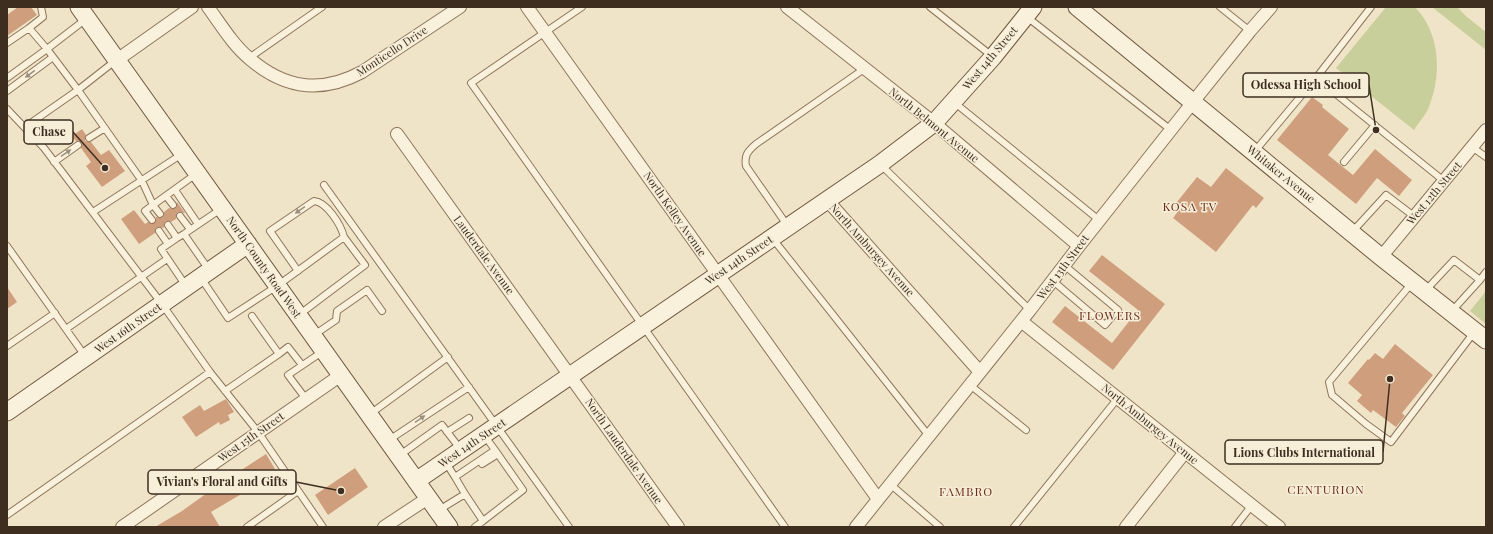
<svg xmlns="http://www.w3.org/2000/svg" width="1493" height="534" viewBox="0 0 1493 534" font-family="'Playfair Display',serif">
<rect width="100%" height="100%" fill="#f0e4c8"/>
<path fill="#c9cf9b" d="M1386,7h29c26,27 27,69 13,102 -3,7 -10,14 -14,21l-78,-62z
M1432,7h25l10,10 19,15v18z
M1486,291v33l-16,-13z"/>
<path fill="#cf9f7d" d="M18,7h13l6,8 -30,21v-21z
M1312,97l11,8 -1,2 27,22 -21,26 25,20 22,-26 37,31 -13,16 -22,-18 -21,26 -79,-64z
M82,129l4,6 -1,3v3l4,1h2l10,13 8,-5 16,21 -23,16 -16,-21 5,-4 -10,-14 1,-5 -2,-2h-4l-4,-5z
M1226,168l38,30 -8,10 -3,-3 -37,47 -43,-34 9,-12 -5,-4 20,-25 14,10z
M177,202l8,11 -7,-1 -2,3v4l-5,3 -3,-1 -3,1 -1,5 -1,1 -4,-1 -3,1 -1,5 -16,11 -18,-25 13,-9 11,14 3,-2 5,2 3,-3v-4l6,1 2,-3v-3l5,-4 4,1 3,-1 1,-3z
M1102,255l63,49 -52,66 -61,-48 13,-16 47,37 26,-33 -49,-39z
M7,287l10,15 -10,7z
M1395,344l38,31 -31,38 3,3 -9,11 -23,-17 -2,3 -14,-12 5,-6 -14,-12 20,-24 1,1 6,-7 8,6z
M226,399l8,13 -6,3 2,5 -10,5 -1,-3 -23,15 -14,-20 18,-12 4,6z
M266,454l9,15 -22,13 2,4 -44,26 9,15h-65l27,-16 25,-18 20,-11 -1,-2z
M355,468l13,19 -40,28 -13,-20z"/>
<g fill="none" stroke-linecap="round" stroke-linejoin="round">
<defs>
<path id="lane" d="M41,7l2,10 -14,11 18,21 39,-30
M582,7l-111,76 314,444
M930,7l62,49
M1220,7l30,24
M1371,7l-55,71 128,103
M1027,17l144,113
M7,43l22,-15
M249,58l73,-51
M7,78l40,-29 31,41 64,91 11,24 -8,6 7,9
M7,91l46,-34
M955,103l144,117
M7,109l37,39 118,156 48,68 48,60 65,95
M25,127l53,-37 37,-29
M89,138l16,-10
M1472,147l14,10
M1255,151l61,-73
M54,162l24,-17
M1344,162l31,-37
M881,165l149,145
M324,185l245,342
M175,190l23,34
M166,196l7,9
M93,212l89,-58
M160,214l-7,-9 43,-31
M180,216l10,13
M168,225l9,13 -16,11 25,37
M787,225l-41,-59c-2,-11 2,-15 10,-22l108,-75
M159,231l9,13
M1353,231l33,-36 29,22
M184,234l37,-25
M177,238l7,-4 25,36
M773,239l156,197
M7,246l78,110
M298,271l-28,-40 44,-30c13,1 27,24 30,36
M201,278l27,40 49,-32 67,-49 21,28 -65,49
M1053,281l52,44 13,-15 -54,-45
M1412,283l-83,99 3,13 34,29 25,18 84,-111
M1426,290l28,-30 26,20 6,-8
M1452,311l28,-31
M66,329l101,-70
M314,335l22,-15 1,-9 30,-21 15,21
M7,346l48,-33
M279,354l9,-7 14,18
M970,385l56,45
M225,391l54,-37 -27,-38
M306,399l-18,-24 34,-23
M370,414l78,-57
M447,432l22,-14
M389,440l80,-53
M400,455l42,-30 19,25
M446,463l9,14 40,-27 -11,-15
M482,464l16,-10
M455,477l10,17
M890,484l50,43
M439,510l26,-16 18,27 -8,6
M7,515l203,-143
M483,521l40,-31 -28,-40
M247,527l51,-36
M1014,527l104,-129
M1235,527l17,-22"/>
<path id="street" d="M208,7c13,18 25,38 42,52 35,30 71,35 112,13l98,-65
M527,7l351,492
M787,7l147,116 145,123
M117,60l75,-53
M397,134l281,393
M827,200l153,172
M1381,257l105,-127
M1021,321l258,206
M122,527l219,-152
M384,527l44,-29
M856,527l174,-217 49,-64 114,-144 57,-71 21,-24
M1126,527l59,-75"/>
<path id="secondary" d="M79,7l370,520
M1077,7l304,250 105,83
M7,412l241,-168
M416,481l464,-317 54,-41 59,-66 40,-50"/>
</defs>
<use href="#lane" stroke="#8d765c" stroke-width="8"/>
<use href="#street" stroke="#8d765c" stroke-width="14"/>
<use href="#secondary" stroke="#6f573f" stroke-width="19"/>
<use href="#lane" stroke="#faf1dc" stroke-width="6"/>
<use href="#street" stroke="#faf1dc" stroke-width="12"/>
<use href="#secondary" stroke="#faf1dc" stroke-width="17"/>
</g>
<defs><path id="oneway-solid" d="M-6-.8H1V-3.2L6.5 0L1 3.2V.8H-6Z"/></defs>
<g fill="#9c907e">
<use href="#oneway-solid" transform="translate(30 74) rotate(144)"/>
<use href="#oneway-solid" transform="translate(66 153) rotate(-34)"/>
<use href="#oneway-solid" transform="translate(300 210) rotate(145)"/>
<use href="#oneway-solid" transform="translate(420 419) rotate(-34)"/>
</g>
<g text-anchor="middle" stroke-width="3" stroke-linejoin="round" paint-order="stroke">
<g font-size="11" fill="#3d2e20" stroke="#f7eed8">
<text transform="translate(392 51) rotate(-33)" y="4">Monticello Drive</text>
<text transform="translate(990 58) rotate(-50)" y="4">West 14th Street</text>
<text transform="translate(934 125) rotate(39)" y="4">North Belmont Avenue</text>
<text transform="translate(1281 174) rotate(39)" y="4">Whitaker Avenue</text>
<text transform="translate(1434 193) rotate(-50)" y="4">West 12th Street</text>
<text transform="translate(675 214) rotate(55)" y="4">North Kelley Avenue</text>
<text transform="translate(872 250) rotate(48)" y="4">North Amburgey Avenue</text>
<text transform="translate(484 255) rotate(54)" y="4">Lauderdale Avenue</text>
<text transform="translate(739 260) rotate(-34)" y="4">West 14th Street</text>
<text transform="translate(264 267) rotate(55)" y="4">North County Road West</text>
<text transform="translate(1063 267) rotate(-53)" y="4">West 13th Street</text>
<text transform="translate(128 328) rotate(-35)" y="4">West 16th Street</text>
<text transform="translate(1150 424) rotate(39)" y="4">North Amburgey Avenue</text>
<text transform="translate(251 437) rotate(-35)" y="4">West 15th Street</text>
<text transform="translate(472 443) rotate(-34)" y="4">West 14th Street</text>
<text transform="translate(624 451) rotate(55)" y="4">North Lauderdale Avenue</text>
</g>
<g font-size="12" letter-spacing="1" fill="#6b2e1e" stroke="#f7eed8">
<text x="1190" y="211">KOSA TV</text>
<text x="1110" y="320">FLOWERS</text>
<text x="1326" y="494">CENTURION</text>
<text x="966" y="496">FAMBRO</text>
</g>
</g>
<path fill="none" stroke="#3d2e20" stroke-width="1.5" d="M1376 130L1369 85M105 168L73 132M1390 379L1383 452M341 491L296 482"/>
<g fill="#3d2e20" stroke="#f7eed8" stroke-width="1.5">
<circle cx="1376" cy="130" r="4"/>
<circle cx="105" cy="168" r="4"/>
<circle cx="1390" cy="379" r="4"/>
<circle cx="341" cy="491" r="4"/>
</g>
<g fill="#f7eed8" stroke="#3d2e20" stroke-width="1.5">
<rect x="1243" y="73" width="126" height="24" rx="4"/>
<rect x="24" y="120" width="49" height="24" rx="4"/>
<rect x="1225" y="440" width="158" height="24" rx="4"/>
<rect x="148" y="470" width="148" height="24" rx="4"/>
</g>
<g font-size="12" text-anchor="middle" font-weight="bold" fill="#3d2e20">
<text x="1306" y="89">Odessa High School</text>
<text x="49" y="136">Chase</text>
<text x="1304" y="457">Lions Clubs International</text>
<text x="222" y="486">Vivian's Floral and Gifts</text>
</g>
<rect width="1493" height="534" fill="none" stroke="#3d2e20" stroke-width="16"/>
</svg>
